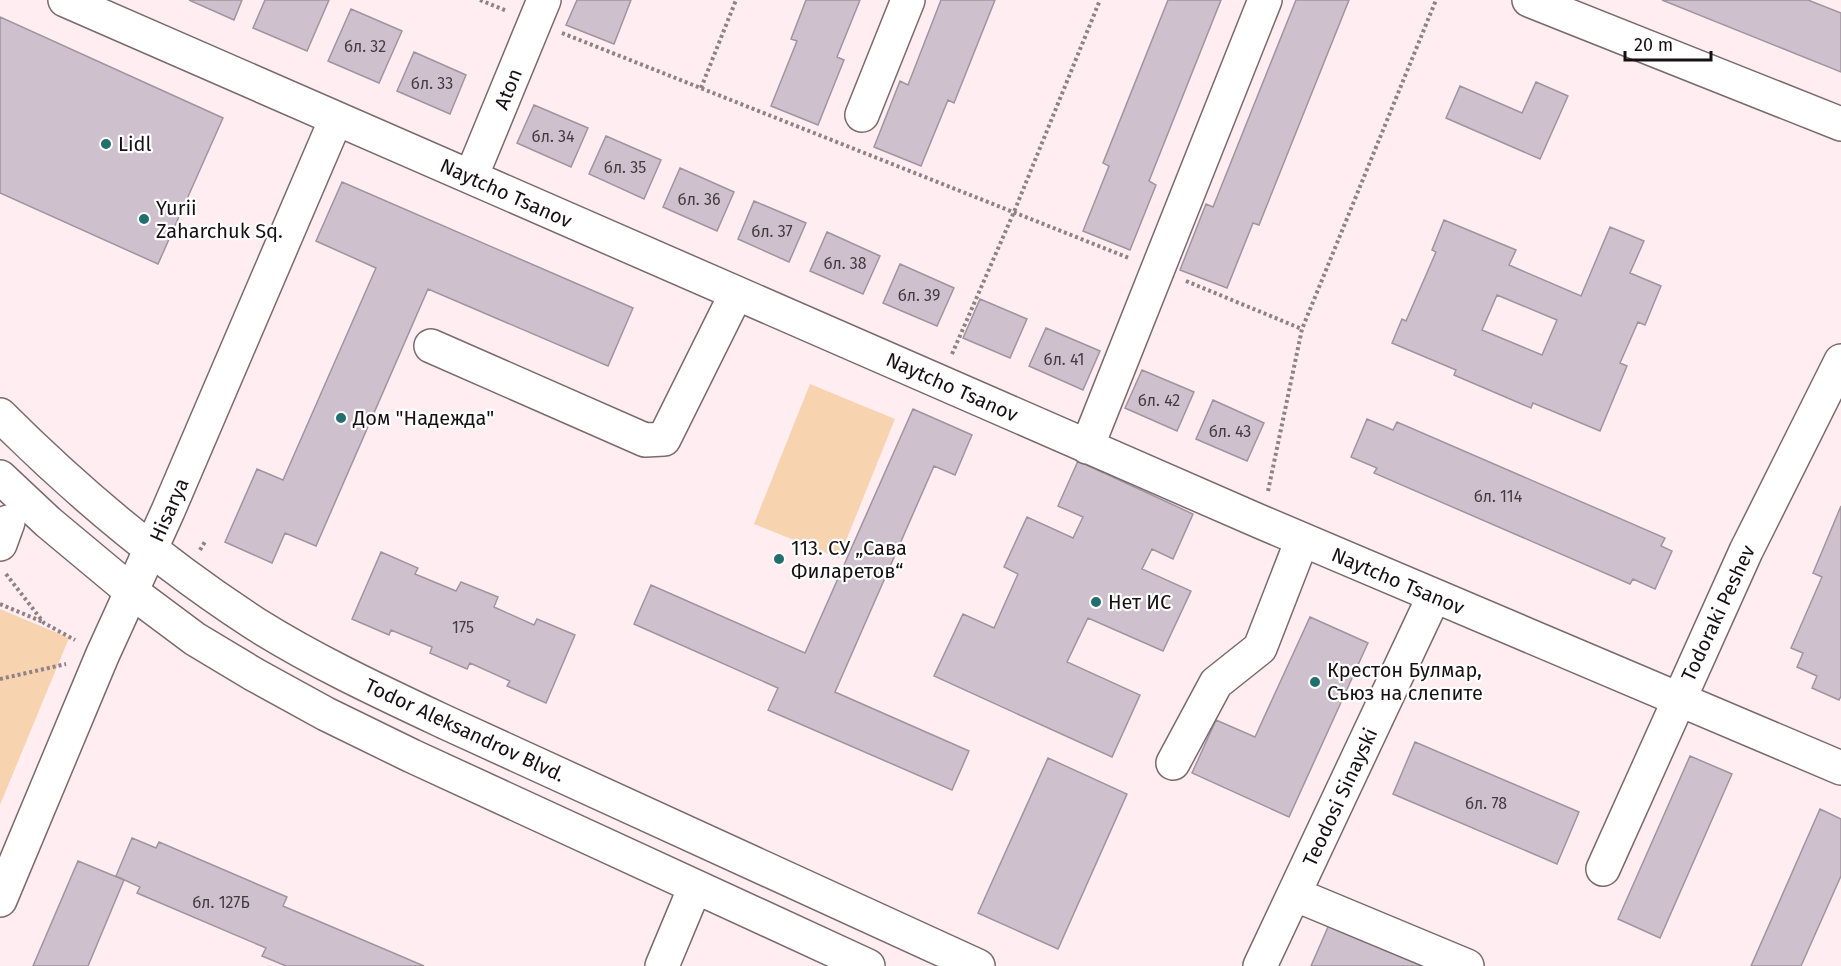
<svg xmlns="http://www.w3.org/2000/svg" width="1841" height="966" viewBox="0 0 1841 966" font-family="'Fira Sans',sans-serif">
<rect width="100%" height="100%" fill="#ffedf1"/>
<path fill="#f8d3b0" d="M810,384l85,35 -56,139 -85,-34z
M0,609l69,29 -69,167z"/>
<path fill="#cec1cd" stroke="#a0949f" stroke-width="1.5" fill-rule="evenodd" d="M189,0h53l-8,20z
M265,0h64l-22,51 -54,-23z
M577,0h54l-17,44 -48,-19z
M806,0h54l-23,57 7,3 -26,65 -47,-19 26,-65 -6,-2z
M941,0h54l-41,103 -6,-3 -27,66 -47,-19 26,-66 8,4z
M1168,0h53l-72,181 7,4 -26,65 -47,-19 26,-65 -6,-3z
M1296,0h53l-90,225 -6,-2 -26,65 -47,-18 26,-66 7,3z
M1662,0h146l33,13v59z
M351,9l51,22 -23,52 -51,-22z
M0,17l223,101 -65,146 -158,-71z
M414,52l52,23 -16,39 -53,-23z
M1536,82l32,14 -28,63 -94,-41 14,-32 62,27z
M534,105l54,23 -17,39 -54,-24z
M606,136l55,24 -17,39 -55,-25z
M680,168l54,24 -17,39 -54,-24z
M342,182l291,126 -25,58 -180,-77 -112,257 -31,-13 -13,30 -47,-21 32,-73 26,11 93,-212 -60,-27z
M754,201l52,22 -17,39 -51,-23z
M1444,220l72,30 -7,15 72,31 29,-69 34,14 -14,32 31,13 -16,39 -7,-3 -18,41 7,3 -27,65 -67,-28 -2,5 -77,-33 2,-5 -64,-27 10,-24 4,2 30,-69 -4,-2zM1497,295l60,25 -15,35 -60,-25z
M827,232l53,24 -17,38 -53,-23z
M900,264l54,24 -17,38 -54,-23z
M980,299l47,20 -17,39 -47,-20z
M1046,328l54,23 -17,39 -54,-24z
M1142,370l52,22 -17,39 -52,-23z
M1213,400l51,23 -17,38 -51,-22z
M913,409l59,26 -17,40 -21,-9 -99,226 134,59 -17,39 -184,-80 10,-22 -144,-64 17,-39 154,68z
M1367,419l26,11 4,-8 268,116 -4,8 11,5 -17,38 -22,-10 -3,5 -256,-111 3,-5 -26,-11z
M1078,461l115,53 -20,45 -21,-10 -10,20 49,22 -28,60 -75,-33 -21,44 73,33 -28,62 -178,-81 29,-62 31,14 24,-54 -14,-7 23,-50 46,21 10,-21 -25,-11z
M1841,506v190l-2,4 -27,-12 5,-12 -20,-9 6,-14 -12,-5 31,-71 -9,-4z
M381,552l37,16 -3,6 41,17 5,-9 37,15 -4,10 40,18 3,-6 38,16 -29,68 -39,-17 3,-5 -40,-18 -3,6 -37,-16 2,-6 -41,-17 -2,5 -37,-16z
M1310,617l58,26 -79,174 -97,-44 24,-53 39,17z
M1415,742l164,70 -22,52 -164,-70z
M1690,756l42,18 -72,164 -42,-19z
M1048,758l79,36 -69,155 -80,-36z
M1820,809l21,10v57l-40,90h-50z
M132,838l24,10 3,-6 128,55 -4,9 141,60h-138l-24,-10 4,-8 -129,-55 3,-6 -24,-11z
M78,861l46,19 -36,86h-55z
M1332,918l115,48h-136z"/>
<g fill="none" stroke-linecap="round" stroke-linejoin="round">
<defs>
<path id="minor" d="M65,0l1196,522 580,246
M1529,0l312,124
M862,115l46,-115
M471,177l73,-177
M431,346l214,94 19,-1 72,-145
M1087,447l178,-447
M0,544l8,-22
M1173,763l43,-80 44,-35 42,-108
M1603,869l143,-318 95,-190
M1294,894l173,72
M0,900l102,-244 66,-145 168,-392
M662,966l33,-79
M1260,966l174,-370"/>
<path id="major" d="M0,415c78,78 162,148 254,208 62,39 129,70 195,101l529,242
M0,477l48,45 84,70 63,47 60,36 71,39 86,42 456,210"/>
</defs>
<use href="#minor" stroke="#7a6a6e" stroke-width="36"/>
<use href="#major" stroke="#7a6a6e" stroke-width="36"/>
<path stroke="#8e8285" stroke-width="4" stroke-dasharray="3 3" stroke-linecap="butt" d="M480,0l27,11
M562,33l567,225
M701,88l35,-88
M1186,281l116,48
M952,354l62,-142 86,-212
M1268,491l34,-162 134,-329
M200,550l6,-10
M6,574l38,49 31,17
M0,604l43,18
M0,679l66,-15"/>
<use href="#minor" stroke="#fff" stroke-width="33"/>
<use href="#major" stroke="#fff" stroke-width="33"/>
</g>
<g fill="#236f70" stroke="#fff" stroke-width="2">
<circle cx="106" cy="144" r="6"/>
<circle cx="144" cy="219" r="6"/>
<circle cx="341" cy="418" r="6"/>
<circle cx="779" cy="559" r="6"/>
<circle cx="1096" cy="602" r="6"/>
<circle cx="1315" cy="682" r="6"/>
</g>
<g text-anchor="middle" stroke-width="4.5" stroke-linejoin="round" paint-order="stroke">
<g font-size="16" fill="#443c41">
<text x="365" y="52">бл. 32</text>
<text x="432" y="89">бл. 33</text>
<text x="553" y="142">бл. 34</text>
<text x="625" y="173">бл. 35</text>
<text x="699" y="205">бл. 36</text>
<text x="772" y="237">бл. 37</text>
<text x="845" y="269">бл. 38</text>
<text x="919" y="301">бл. 39</text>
<text x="1064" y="365">бл. 41</text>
<text x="1159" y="406">бл. 42</text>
<text x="1230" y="437">бл. 43</text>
<text x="1498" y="502">бл. 114</text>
<text x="463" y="633">175</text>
<text x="1486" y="809">бл. 78</text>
<text x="221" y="908">бл. 127Б</text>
</g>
<g font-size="20" fill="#161012" stroke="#fff">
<text transform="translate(508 89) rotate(-68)" y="7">Aton</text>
<text transform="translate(506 193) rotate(24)" y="7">Naytcho Tsanov</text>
<text transform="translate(952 387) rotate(24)" y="7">Naytcho Tsanov</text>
<text transform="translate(169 510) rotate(-66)" y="7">Hisarya</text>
<text transform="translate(1398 581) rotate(23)" y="7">Naytcho Tsanov</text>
<text transform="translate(1718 613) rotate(-65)" y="7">Todoraki Peshev</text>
<text transform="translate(465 730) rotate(25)" y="7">Todor Aleksandrov Blvd.</text>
<text transform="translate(1340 797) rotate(-65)" y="7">Teodosi Sinayski</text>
</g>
<g font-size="20" fill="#161012" stroke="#fff" text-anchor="start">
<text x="118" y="151">Lidl</text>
<text x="156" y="215">Yurii<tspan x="156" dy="23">Zaharchuk Sq.</tspan></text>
<text x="353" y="425">Дом "Надежда"</text>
<text x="791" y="555">113. СУ „Сава<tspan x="791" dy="23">Филаретов“</tspan></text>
<text x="1108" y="609">Нет ИС</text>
<text x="1327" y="677">Крестон Булмар,<tspan x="1327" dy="23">Съюз на слепите</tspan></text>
</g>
</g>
<path d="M1625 51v9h86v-9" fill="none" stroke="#161012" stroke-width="3"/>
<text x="1634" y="51" font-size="18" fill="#161012" stroke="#ffffff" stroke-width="4.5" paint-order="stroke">20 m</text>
</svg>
